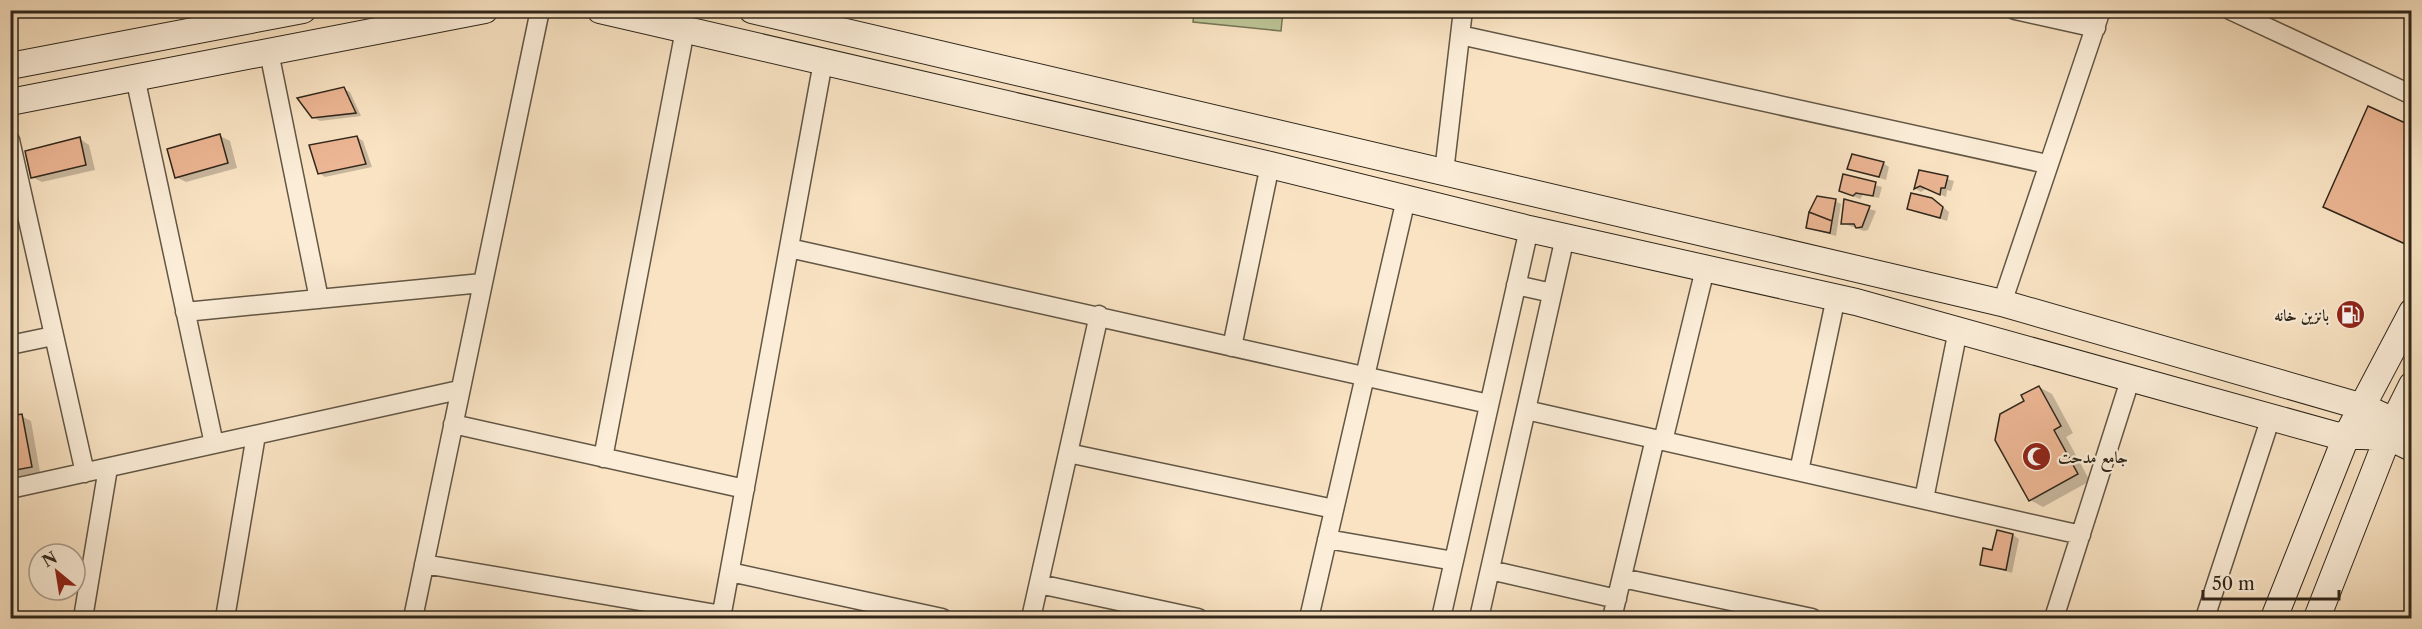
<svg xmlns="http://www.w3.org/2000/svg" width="2422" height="629" viewBox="0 0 2422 629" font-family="'Libre Caslon Text',Amiri,serif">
<rect width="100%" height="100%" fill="#f9e3c3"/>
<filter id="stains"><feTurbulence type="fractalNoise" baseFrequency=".00333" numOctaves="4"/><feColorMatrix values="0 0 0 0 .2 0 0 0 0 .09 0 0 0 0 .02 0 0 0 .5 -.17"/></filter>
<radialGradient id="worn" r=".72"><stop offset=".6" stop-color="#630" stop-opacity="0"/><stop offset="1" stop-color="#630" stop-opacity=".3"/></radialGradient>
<path fill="#bcc495" stroke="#767658" stroke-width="1.5" d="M1194,11h89l-2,20 -88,-9z"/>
<path fill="#0003" d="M344,89l6,3 11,24 -41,5 -7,-4z
M2412,127v120l-88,-41z
M220,136l10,5 7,27 -51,14 -10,-5z
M357,137l6,4 9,26 -47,10 -6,-4z
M80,139l9,6 6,25 -53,12 -10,-5z
M1883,163l6,4 -3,13 -37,-12z
M1920,171l34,10 -3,10 -4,-1 -1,7 -19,-9 -6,4 -5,-3z
M1844,176l38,11 -3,11 -16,-3 -3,4 -13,-5z
M1835,201l6,3 -5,32 -29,-8z
M1845,201l31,10 -8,19 -4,1 -22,-8z
M1938,203l11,9 -2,9 -38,-13z
M2039,387l13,7 21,39 -7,4 24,44 -47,26 -13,-7 -4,-98z
M21,416l10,5 9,51 -30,6v-60z
M2013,535l6,4 -7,34 -31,-9z"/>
<path fill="#ecb593" stroke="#30271b" stroke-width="1.5" d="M344,87l12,26 -44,5 -15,-20z
M2368,106l44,20v121l-89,-40z
M220,134l8,29 -53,15 -8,-29z
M357,136l9,28 -48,10 -9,-29z
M80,137l6,28 -55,13 -6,-27z
M1852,154l32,8 -5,15 -32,-8z
M1919,170l29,6 -3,12h-4l-1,7 -20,-9 -6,3z
M1843,174l33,8 -3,14 -17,-3 -3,3 -14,-5z
M1911,193l21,5 11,9 -3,11 -33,-9z
M1817,196l19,3 -4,22 -23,-9z
M1844,199l26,7 -8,21 -6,1 -2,-4h-13z
M1809,212l23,9 -2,12 -24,-5z
M2039,386l22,40 -7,4 24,44 -49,27 -34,-61 5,-26 24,-13 -3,-6z
M22,414l10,53 -22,4v-55z
M1997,530l16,4 -7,36 -26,-5 3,-17 9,2z"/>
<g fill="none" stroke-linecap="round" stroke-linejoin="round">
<defs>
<path id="street" d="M2015,10l81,18
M2230,10l182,85
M1460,35l587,129
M269,52l50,247
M135,77l79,367
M10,140l75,333
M1444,172l19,-162
M789,248l700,156
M1516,285l36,8
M2002,303l99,-293
M185,312l297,-29
M10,345l43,-9
M1232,347l38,-182
M1526,410l555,125
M453,424l292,65
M1663,441l42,-172
M1068,453l266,56
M603,458l82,-428
M1799,471l37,-174
M10,489l449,-99
M1924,499l34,-169
M1327,539l127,22
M424,564l298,51
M1490,570l127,29
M730,572l212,46
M1622,578l190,40
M1039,584l159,34
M83,618l25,-150
M225,618l31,-183
M413,618l127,-608
M721,618l102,-556
M1031,618l68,-303
M1309,618l97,-419
M1441,618l88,-389
M1479,618l86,-381
M1612,618l43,-179
M2054,618l77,-241
M2205,618l66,-201"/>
<path id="secondary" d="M600,10l670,155 259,64 327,73 479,133 54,2 23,11
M752,10l1250,293 361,104 49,22
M10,66l293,-56
M10,102l475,-92
M2274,618l72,-181 66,-125
M2317,618l78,-199 17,-34"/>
</defs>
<use href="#street" stroke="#625645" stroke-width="21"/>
<use href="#secondary" stroke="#30271b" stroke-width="28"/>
<use href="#street" stroke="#fbedd8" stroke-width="18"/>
<use href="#secondary" stroke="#fbedd8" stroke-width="26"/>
</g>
<defs>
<symbol id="fuel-disc" viewBox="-11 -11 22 22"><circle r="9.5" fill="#8f2418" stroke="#fbedd8"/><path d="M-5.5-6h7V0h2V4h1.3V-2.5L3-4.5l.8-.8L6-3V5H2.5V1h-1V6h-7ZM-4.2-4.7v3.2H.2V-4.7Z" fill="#fff"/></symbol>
<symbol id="mosque-disc" viewBox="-11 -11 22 22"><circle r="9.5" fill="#8f2418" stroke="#fbedd8"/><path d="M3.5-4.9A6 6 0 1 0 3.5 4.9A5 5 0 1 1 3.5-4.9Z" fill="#fff"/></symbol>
</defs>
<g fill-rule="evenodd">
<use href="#fuel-disc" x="2334" y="298" width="33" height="33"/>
<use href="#mosque-disc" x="2020" y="440" width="33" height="33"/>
</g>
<g text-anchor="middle" stroke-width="4.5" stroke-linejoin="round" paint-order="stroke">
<g font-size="16" font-weight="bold" fill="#30271b" stroke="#fbedd8" text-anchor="end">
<text x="2329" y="321">بانزين خانه</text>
<text x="2058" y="463" text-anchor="start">جامع مدحت</text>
</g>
</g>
<rect width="2422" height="629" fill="none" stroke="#f9e3c3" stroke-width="36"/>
<rect x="12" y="12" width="2398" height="605" fill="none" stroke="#30271b" stroke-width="3"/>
<rect x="18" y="18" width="2386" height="593" fill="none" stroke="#30271b" stroke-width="1.5"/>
<g transform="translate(57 572) rotate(330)"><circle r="28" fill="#fbedd8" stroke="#aa9e8c" stroke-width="1.5"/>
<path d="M0-4.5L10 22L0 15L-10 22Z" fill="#8f2418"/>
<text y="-9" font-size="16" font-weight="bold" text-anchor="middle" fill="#30271b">N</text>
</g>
<path d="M2203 590v9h136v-9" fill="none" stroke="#30271b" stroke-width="3"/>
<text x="2212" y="590" font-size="18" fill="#30271b" stroke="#fbedd8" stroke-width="4.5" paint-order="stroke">50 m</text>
<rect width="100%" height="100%" filter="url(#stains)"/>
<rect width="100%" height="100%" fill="url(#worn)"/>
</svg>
